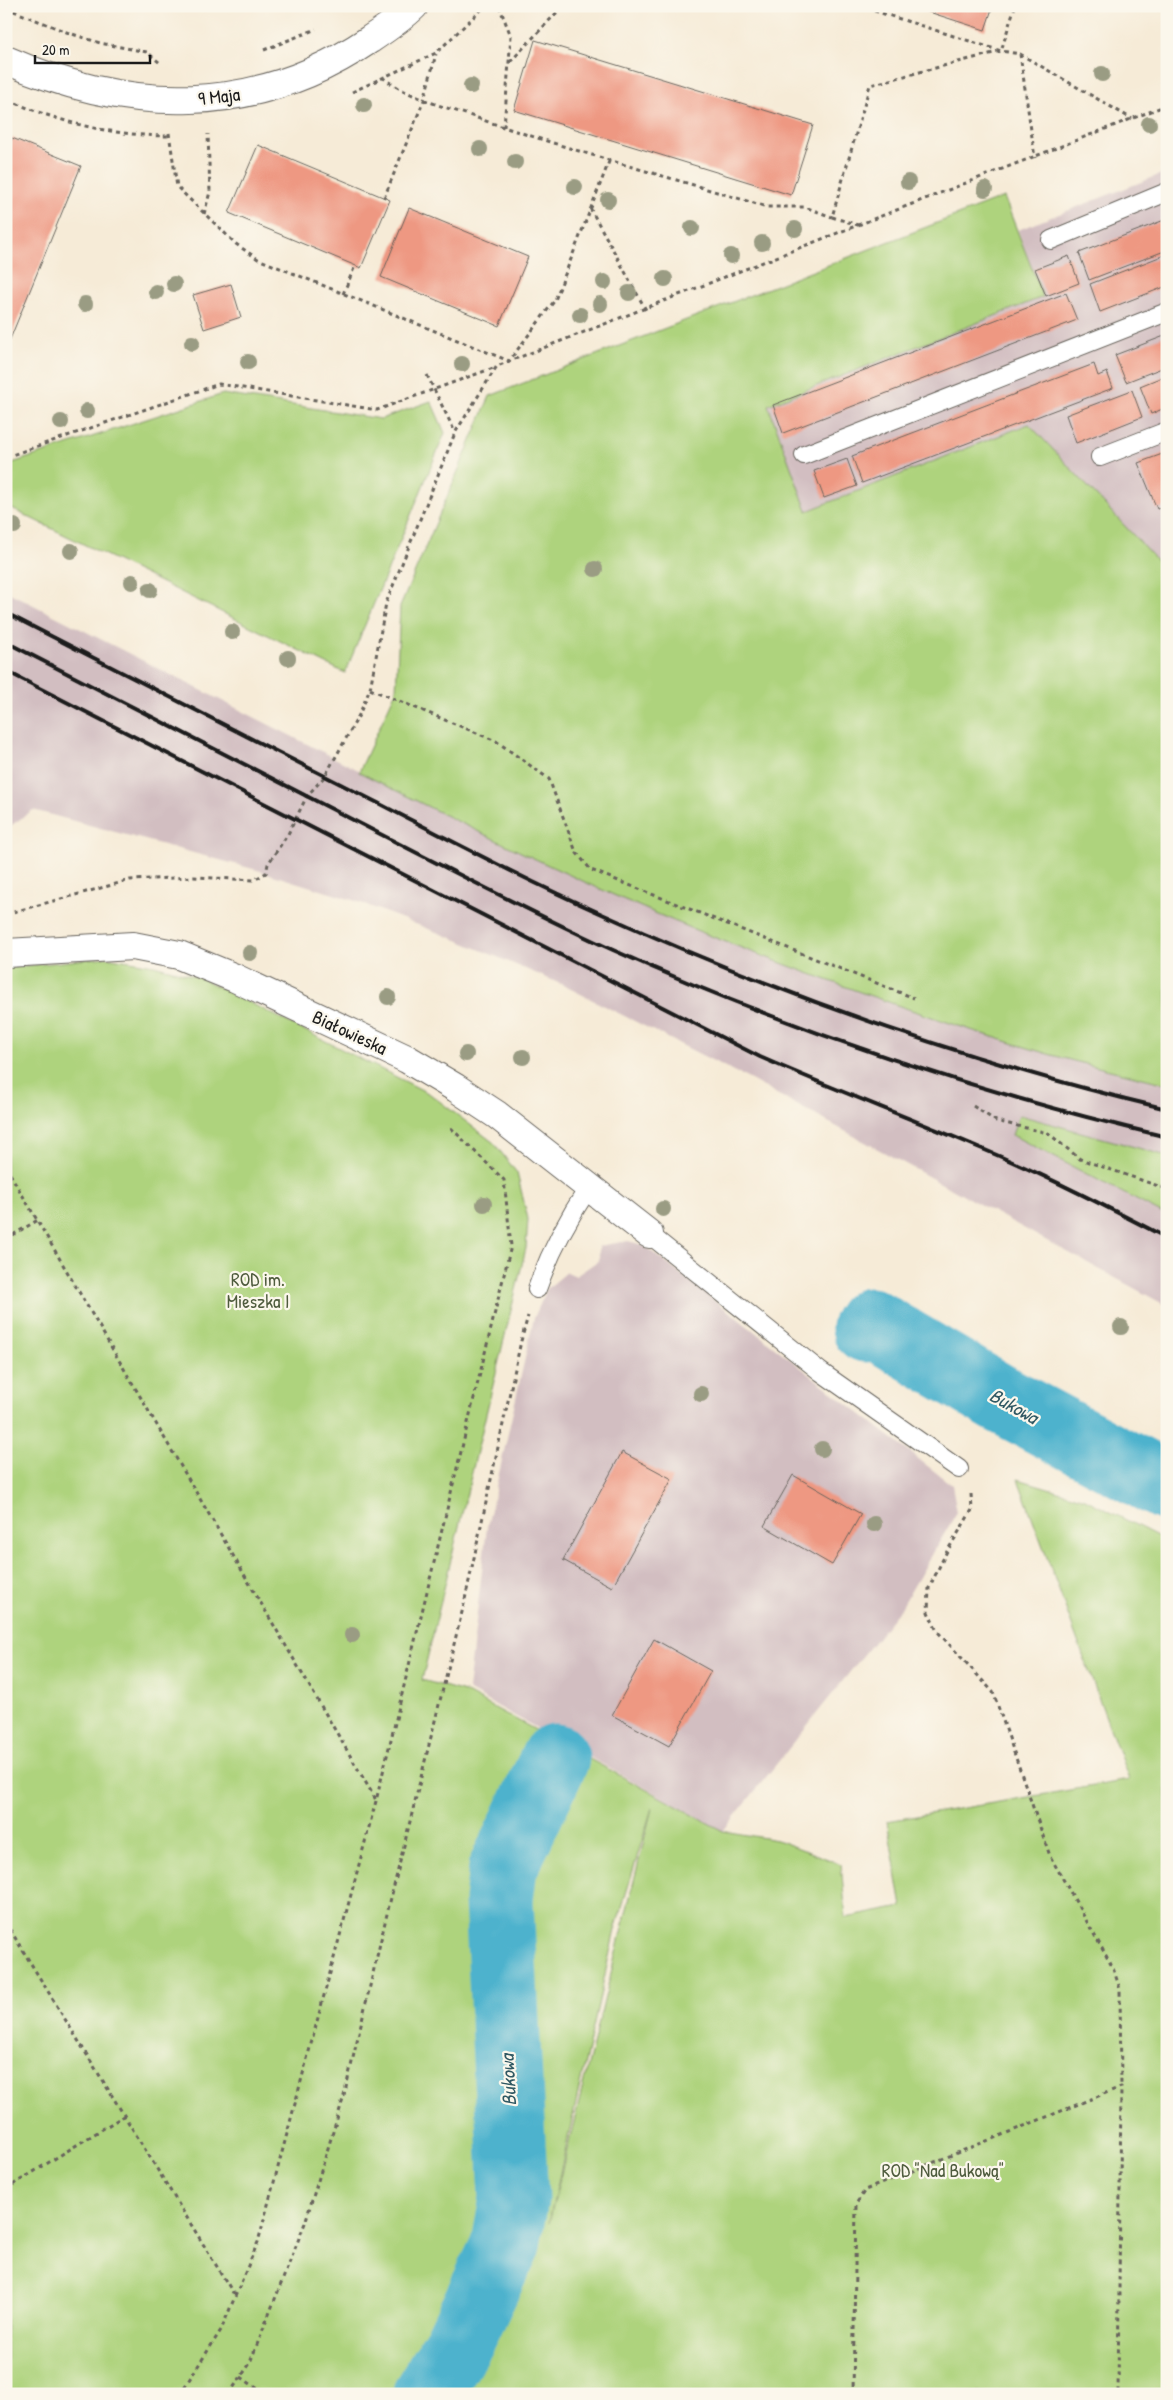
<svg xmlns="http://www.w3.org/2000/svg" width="1173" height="2400" viewBox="0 0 1173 2400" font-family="'Patrick Hand',sans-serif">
<rect width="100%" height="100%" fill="#fbf7ec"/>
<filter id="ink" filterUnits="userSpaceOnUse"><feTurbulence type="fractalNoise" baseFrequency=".02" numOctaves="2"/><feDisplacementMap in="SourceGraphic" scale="10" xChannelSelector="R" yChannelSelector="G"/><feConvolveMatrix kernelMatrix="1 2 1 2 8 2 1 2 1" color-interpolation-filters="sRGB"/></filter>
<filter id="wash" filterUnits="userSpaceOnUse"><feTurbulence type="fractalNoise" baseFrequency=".0096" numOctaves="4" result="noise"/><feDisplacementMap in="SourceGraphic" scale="20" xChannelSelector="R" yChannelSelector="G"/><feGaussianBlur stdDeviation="1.12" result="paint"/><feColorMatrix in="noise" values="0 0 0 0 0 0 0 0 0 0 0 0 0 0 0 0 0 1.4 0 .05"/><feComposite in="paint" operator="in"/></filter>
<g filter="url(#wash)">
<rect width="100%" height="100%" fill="#f6ebd7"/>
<path fill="#d2bec1" d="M1167,172v399l-138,-147 -223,87 -38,-106 275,-108 -25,-67z
M6,591l492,250 159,73 90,36 219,78 84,26 117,30v72l-148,-41 -7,20 155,81v90l-418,-227 -188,-95 -104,-44 -98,-38 -102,-32 -224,-60 -27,19z
M628,1241l15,4 309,240 5,27 -56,96 -178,223 -255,-141 19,-163 47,-209 13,-29 20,-17 9,4 23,-16v-14z"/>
<path fill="#aed37d" stroke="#65784c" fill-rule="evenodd" d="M1004,197l39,100 -275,108 39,106 222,-87 138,147v513c-40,-10 -80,-19 -119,-30 -101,-30 -202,-66 -301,-104 -133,-50 -261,-114 -388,-178l37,-81 4,-84 90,-211z
M223,394l158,25 50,-18 14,32 -100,240 -339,-167v-41z
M106,957l48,8 47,13 229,116 64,49 23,30 11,46 -2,29 -104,432 43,12 258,139 54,9 64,24 5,54 56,-11 -15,-86 242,-41 -111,-301 67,20 82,42v853h-1161v-1426zM652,1808l-103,414 66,-292z
M1019,1115l148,41v60l-155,-81z"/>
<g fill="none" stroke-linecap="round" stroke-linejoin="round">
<path stroke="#4eb2cd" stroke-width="69" d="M866,1328l4,-6 129,76 168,89
M427,2394l33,-54 46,-96 8,-45 -15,-299 4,-32 52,-110"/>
</g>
<g id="blocks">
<path fill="#ee9882" d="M910,6h83l-8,24z
M535,40l278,85 -22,70 -277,-85z
M12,138l69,28 -75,183v-197z
M258,145l132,55 -29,68 -132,-55z
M409,208l119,49 -29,69 -118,-49z
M1167,219v31l-78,30 -10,-27z
M1167,254v32l-67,26 -10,-28z
M1069,256l10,27 -33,13 -11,-27z
M231,284l10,33 -37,12 -11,-34z
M1066,293l11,27 -294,113 -10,-28z
M1167,335v31l-41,16 -11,-27z
M1094,364l4,12 9,-4 6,16 -251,95 -10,-27z
M1167,375v32l-16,7 -11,-28z
M1132,390l10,27 -66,26 -10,-28z
M1165,453l2,53 -10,3 -19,-46z
M847,459l10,27 -33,12 -10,-27z
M622,1452l50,27 -60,108 -49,-27z
M793,1475l68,39 -29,51 -68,-39z
M654,1639l57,32 -42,75 -57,-31z"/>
</g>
</g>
<g filter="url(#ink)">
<use href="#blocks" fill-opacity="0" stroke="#68645d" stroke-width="1"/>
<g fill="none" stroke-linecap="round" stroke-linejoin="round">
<defs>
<path id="service" d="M1051,240l116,-48
M804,455l363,-143
M1100,457l67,-26
M649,1234l172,138 138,97
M537,1289c13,-37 30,-69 52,-102"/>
<path id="minor" d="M6,60c123,54 249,57 363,-20 15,-10 32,-21 45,-34
M6,953l127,-7 46,9 56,23 172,81 49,29 41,27 152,119"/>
</defs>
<use href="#service" stroke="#68645d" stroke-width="20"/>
<use href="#minor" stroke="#68645d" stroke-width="30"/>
<path stroke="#68645d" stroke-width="3" stroke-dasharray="4 4" stroke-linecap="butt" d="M499,6l12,30 -7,91
M859,6l142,45 19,3 112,65
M6,8l63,25 31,10 47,9 13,11
M264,50l52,-21
M1020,54l15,104
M510,62l53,-56
M382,77c29,22 67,31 101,43 93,32 189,58 284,87h38l27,10
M352,92l84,-39 49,-47
M9,100c51,23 106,36 161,36
M169,133l8,54 59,57 22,15 251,102 46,-61 55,-141
M384,198l40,-98 12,-46
M590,208l56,102
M204,214l6,-22 -2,-58
M858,225l309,-120
M343,294l12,-28
M427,375l28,57
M6,457l213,-73 158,26 119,-43
M370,689l126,52 53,38 27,73 15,18 323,128
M6,914l124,-34 64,-3 60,3 12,-7 2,-9 20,-30 19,-38 18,-20 34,-61 11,-26 16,-86 69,-170 42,-67 361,-141 -26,-8 38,-132 131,-34 14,-45
M973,1106l23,15 52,12 32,26 87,30
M6,1167l370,633
M6,1239l32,-19
M971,1494l1,16 -26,43 -17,35 -1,24 9,19 56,61 57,164 63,112 7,21 1,98
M6,1923l229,373
M6,2189l119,-74
M241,2377l24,17
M180,2394l41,-64 37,-88 118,-441 135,-555 -7,-66 -54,-53
M229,2394l20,-29 56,-142 39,-127 42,-178 78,-314 57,-263 7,-25
M853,2394l3,-190 9,-14 256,-103 -3,307"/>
<use href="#service" stroke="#fff" stroke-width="18"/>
<use href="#minor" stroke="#fff" stroke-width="28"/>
<path stroke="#1c1c1c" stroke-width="4" d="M6,613c123,63 245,126 368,188 76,39 151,79 228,113 181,82 371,149 565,195
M6,642c117,60 234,120 351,180 85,44 169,88 256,128 176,79 366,143 554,187
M6,671l754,386c75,33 151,61 225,93 62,26 122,57 182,88"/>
</g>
<g fill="#9a9c83">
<circle cx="1102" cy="74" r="8"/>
<circle cx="471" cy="86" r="8"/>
<circle cx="364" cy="105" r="8"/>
<circle cx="1149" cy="124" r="8"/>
<circle cx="480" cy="149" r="8"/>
<circle cx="515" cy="162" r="8"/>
<circle cx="908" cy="182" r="8"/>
<circle cx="575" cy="187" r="8"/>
<circle cx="985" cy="189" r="8"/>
<circle cx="608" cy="200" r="8"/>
<circle cx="692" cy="228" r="8"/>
<circle cx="795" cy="229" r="8"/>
<circle cx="762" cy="243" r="8"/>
<circle cx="731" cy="256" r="8"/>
<circle cx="665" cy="279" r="8"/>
<circle cx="604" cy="282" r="8"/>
<circle cx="174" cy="284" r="8"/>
<circle cx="156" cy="292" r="8"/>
<circle cx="629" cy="293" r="8"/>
<circle cx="85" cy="304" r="8"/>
<circle cx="600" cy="304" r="8"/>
<circle cx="580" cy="315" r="8"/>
<circle cx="192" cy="343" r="8"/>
<circle cx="248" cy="362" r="8"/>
<circle cx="462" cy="364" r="8"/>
<circle cx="87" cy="411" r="8"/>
<circle cx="61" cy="422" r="8"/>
<circle cx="14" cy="526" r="8"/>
<circle cx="71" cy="551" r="8"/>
<circle cx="595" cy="569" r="8"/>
<circle cx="132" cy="582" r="8"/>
<circle cx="150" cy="590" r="8"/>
<circle cx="232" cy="632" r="8"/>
<circle cx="288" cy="658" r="8"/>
<circle cx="250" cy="953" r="8"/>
<circle cx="388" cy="997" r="8"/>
<circle cx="466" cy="1054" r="8"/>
<circle cx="523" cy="1057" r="8"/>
<circle cx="484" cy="1204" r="8"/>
<circle cx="663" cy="1209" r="8"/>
<circle cx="1121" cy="1327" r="8"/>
<circle cx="701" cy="1394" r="8"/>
<circle cx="822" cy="1449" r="8"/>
<circle cx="874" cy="1524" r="8"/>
<circle cx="352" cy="1635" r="8"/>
</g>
</g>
<g text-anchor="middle" stroke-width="4.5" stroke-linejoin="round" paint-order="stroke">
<g font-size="19" fill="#1c1c1c" stroke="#fbf7ec">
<text transform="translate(219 96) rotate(-7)" y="7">9 Maja</text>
<text transform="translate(350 1032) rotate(25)" y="7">Białowieska</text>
</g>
<g font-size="19" fill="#4f5c3e" stroke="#fbf7ec">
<text x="258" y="1286">ROD im.<tspan x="258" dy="22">Mieszka I</tspan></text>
<text x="943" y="2177">ROD "Nad Bukową"</text>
</g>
<g font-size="20" font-style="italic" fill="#305863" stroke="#fbf7ec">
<text transform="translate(1014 1406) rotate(29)" y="7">Bukowa</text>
<text transform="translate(508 2080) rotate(-93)" y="7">Bukowa</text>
</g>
</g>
<rect width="1173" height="2400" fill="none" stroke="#fbf7ec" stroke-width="25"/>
<path d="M35 55v8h115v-8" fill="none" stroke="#1c1c1c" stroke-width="2.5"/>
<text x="42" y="55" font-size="15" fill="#1c1c1c" stroke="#fbf7ec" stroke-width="4" paint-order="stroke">20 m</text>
</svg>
